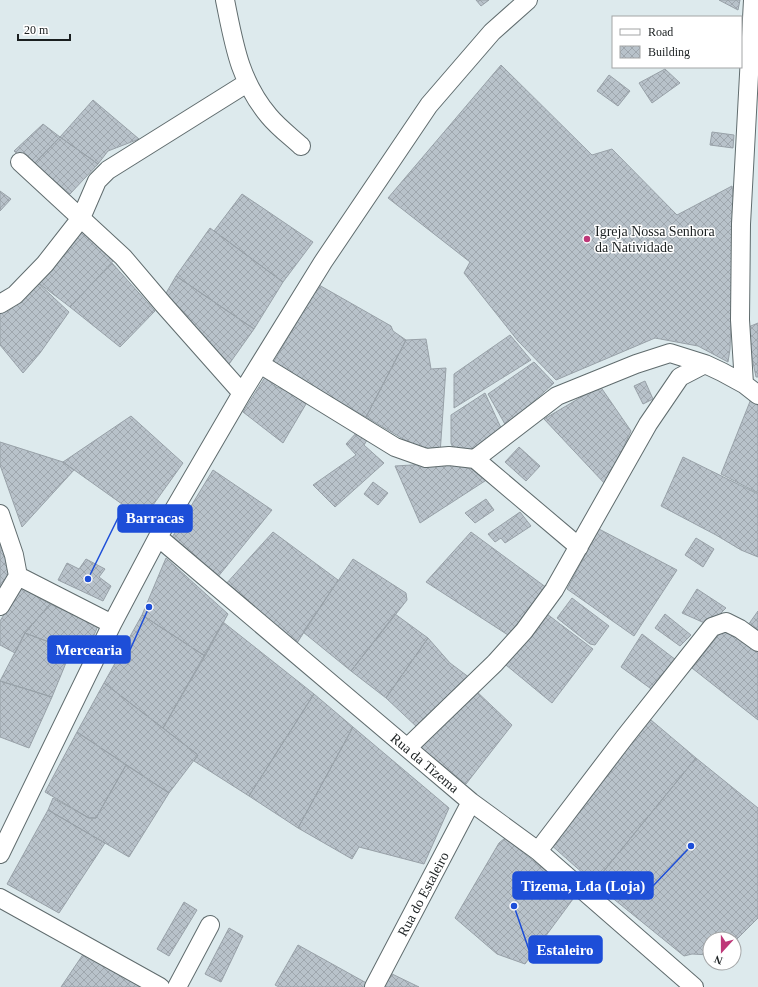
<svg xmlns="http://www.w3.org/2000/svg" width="758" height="987" viewBox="0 0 758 987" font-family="'Times New Roman',serif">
<defs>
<pattern id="building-cross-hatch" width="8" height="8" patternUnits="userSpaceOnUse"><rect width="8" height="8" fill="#b8c2ca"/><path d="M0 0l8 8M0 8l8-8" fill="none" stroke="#9ea6ad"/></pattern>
</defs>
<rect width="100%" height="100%" fill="#ddeaed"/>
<path fill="url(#building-cross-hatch)" stroke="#98a1a8" d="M476,0h13l-8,6z
M719,0h21l-2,10z
M501,65l91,90 20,-6 65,66 55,-29 3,24 -5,139 -2,13 -30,-16 -43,-8 -99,42 -38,-39 -54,-68 6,-11 -82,-64z
M665,69l15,14 -28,20 -13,-20z
M609,75l21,16 -12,15 -21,-15z
M93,100l46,39 -31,12 -10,13 -38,-27z
M43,124l17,13 -28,29 -18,-15z
M712,132l22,3 -1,13 -23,-3z
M60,137l38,27 -28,30 -36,-30z
M0,191l11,8 -11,12z
M242,194l71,48 -30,40 -69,-51z
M210,228l73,54 -29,47 -78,-53z
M82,230l34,28 -46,49 -34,-26z
M112,263l43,48 -35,36 -50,-40z
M176,276l78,53 -27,38 -62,-72z
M36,281l33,31 -29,41 -17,20 -23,-28v-33z
M319,285l72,41 2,5 13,9 -40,77 -93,-54z
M758,323v54h-2l-10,-49z
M510,335l21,25 -77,48v-34z
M426,339l5,30 15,-1 -6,86 -8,2 -66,-39 40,-77z
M534,362l20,21 -48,43 -18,-32z
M267,374l12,8 -5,4 10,4 5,-1 10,7v3l7,5 -23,39 -40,-31z
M645,381l8,18 -10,5 -9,-18z
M600,386l31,45 -25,54 -62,-66z
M485,393l17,37 -34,25 -15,-7 -2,-5v-28z
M751,399l7,4v90l-37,-19z
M131,416l52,47 -40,56 -80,-57z
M359,430l10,7 -5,8 20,18 -49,44 -22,-22 43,-30 -10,-11z
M0,442l63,20 11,8 -52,57 -22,-62z
M519,447l21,19 -14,15 -21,-19z
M683,457l75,37v63l-17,-7 -25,-15 -55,-29z
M446,463l29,7 13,9 -68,44 -25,-57z
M213,470l59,40 -55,68 -46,-39z
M373,482l15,11 -10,12 -14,-11z
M486,499l8,11 -19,13 -10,-10z
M520,512l11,14 -26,17 -4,-5 -6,4 -7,-8z
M0,528l14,39 -14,24z
M599,529l78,41 -43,66 -67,-47z
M273,532l65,48 -41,63 -72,-58z
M471,532l76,56 -39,47 -82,-53z
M696,538l18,11 -11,18 -18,-12z
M166,558l62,56 -23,42 -63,-41z
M86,559l19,10 -6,8 12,9 -8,15 -45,-21 9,-17 12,6z
M353,559l53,34 1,7 -56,71 -48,-39z
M21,587l29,17 -25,29 -10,20 -15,-8v-24z
M697,589l29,19 -17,17 -27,-12z
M572,598l37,28 -14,19 -5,-1 -33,-26z
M50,604l48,22 -7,16 -13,19 -8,-8 -21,-11 -24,-9z
M758,611v22l-10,-8z
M395,614l33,24 -42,60 -35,-27z
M547,614l46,35 -41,54 -46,-38z
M665,614l26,21 -11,11 -25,-18z
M142,615l63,41 -42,72 -59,-45z
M223,622l91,72 -65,102 -55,-35 4,-6 -35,-27z
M730,630l28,22v68l-66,-52 29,-36z
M25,633l24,9 21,11 -18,44 -52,-16z
M642,634l34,26 -22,31 -33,-24z
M428,638l22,25 20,15 -52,50 -32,-30z
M0,681l52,16 -23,51 -29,-11z
M104,683l94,72 -29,38 -92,-61z
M474,689l38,36 -46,59 -50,-40z
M314,694l39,33 -55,101 -49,-32z
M651,720l45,38 -102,125 -45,-40 97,-122z
M353,727l96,81 -25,56 -65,-17 -7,12 -54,-31z
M77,732l49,33 -30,53h-7l-44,-26z
M696,758l62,50v110l-24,24v-3h-24v16l-18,-1 -8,2 -90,-73z
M126,765l43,28 -40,64 -81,-47 5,-12 36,20h7z
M48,810l57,33 -46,70 -52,-29z
M505,838l71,57 -51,69 -28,-10 -42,-36 44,-75z
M184,902l13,8 -28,46 -12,-7z
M229,928l14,8 -22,46 -16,-8z
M298,945l72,40 -1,2h-90l-4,-2z
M86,950l62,37h-87z
M388,972l31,15h-37z"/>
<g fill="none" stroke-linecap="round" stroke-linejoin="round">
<defs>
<path id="minor" d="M225,0c9,44 14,80 44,116 9,11 21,20 32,30
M20,162l103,95 40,47 79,89
M0,304l15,-9 30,-31 36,-46 16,-37 11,-11 139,-87
M260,364l135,83 31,11 23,-2 26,3 104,88
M744,384l-4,-64 1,-96 12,-224
M475,459l82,-63 79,-32 34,-11 35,11 17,8 22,12 14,11
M0,514l14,41 4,21
M158,537l313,265 67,49 156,136
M18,576l94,48
M0,606l18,-30
M407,748l88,-85 29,-32 30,-41 94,-166 32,-47 25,-13
M538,851l86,-113 88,-111 14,-5 14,7 18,13
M0,854l112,-230 46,-87 84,-144 81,-131 106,-157 63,-73 36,-32
M0,898l160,89
M177,987l33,-62
M374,987l97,-185"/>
</defs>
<use href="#minor" stroke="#606c6e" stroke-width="20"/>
<use href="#minor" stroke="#fff" stroke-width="18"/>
</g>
<circle fill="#be3778" stroke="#fff" stroke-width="1.5" cx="587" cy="239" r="4"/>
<g text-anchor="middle" stroke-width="3" stroke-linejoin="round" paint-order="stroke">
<g font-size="14" fill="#1a1f20" stroke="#fff" text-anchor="start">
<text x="595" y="236">Igreja Nossa Senhora<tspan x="595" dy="16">da Natividade</tspan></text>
</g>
<g font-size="14" fill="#1a1f20" stroke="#fff">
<text transform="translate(425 763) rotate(40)" y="5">Rua da Tizema</text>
<text transform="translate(423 894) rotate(-62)" y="5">Rua do Estaleiro</text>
</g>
</g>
<path fill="none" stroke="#1d4ed8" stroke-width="1.5" d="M88 579L118 518M149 607L130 650M691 846L653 886M514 906L529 950"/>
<g fill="#1d4ed8" stroke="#fff" stroke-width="1.5">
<circle cx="88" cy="579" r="4"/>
<circle cx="149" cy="607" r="4"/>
<circle cx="691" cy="846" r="4"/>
<circle cx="514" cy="906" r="4"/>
</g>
<g fill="#1d4ed8" stroke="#1d4ed8" stroke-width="1.5">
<rect x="118" y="505" width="74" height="27" rx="4"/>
<rect x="48" y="636" width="82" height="27" rx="4"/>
<rect x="513" y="872" width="140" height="27" rx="4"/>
<rect x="529" y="936" width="73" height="27" rx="4"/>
</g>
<g font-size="15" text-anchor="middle" font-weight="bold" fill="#fff">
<text x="155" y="523">Barracas</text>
<text x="89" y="655">Mercearia</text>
<text x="583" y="891">Tizema, Lda (Loja)</text>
<text x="565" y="955">Estaleiro</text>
</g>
<rect x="612" y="16" width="130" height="52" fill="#ffffff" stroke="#a3a5a6"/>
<rect x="620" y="29" width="20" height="6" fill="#ffffff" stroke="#a3a5a6"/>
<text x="648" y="36" font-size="12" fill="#1a1f20">Road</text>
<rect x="620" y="46" width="20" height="12" fill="url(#building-cross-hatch)" stroke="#a3a5a6"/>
<text x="648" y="56" font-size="12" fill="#1a1f20">Building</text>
<g transform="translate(722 951) rotate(201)"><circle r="19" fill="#ffffff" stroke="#a3a5a6"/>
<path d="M0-3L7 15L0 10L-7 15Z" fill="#be3778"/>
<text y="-6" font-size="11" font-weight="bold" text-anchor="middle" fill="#1a1f20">N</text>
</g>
<path d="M18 34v6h52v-6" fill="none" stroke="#1a1f20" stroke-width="2"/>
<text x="24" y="34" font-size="12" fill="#1a1f20" stroke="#ffffff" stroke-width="3" paint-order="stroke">20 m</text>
</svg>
